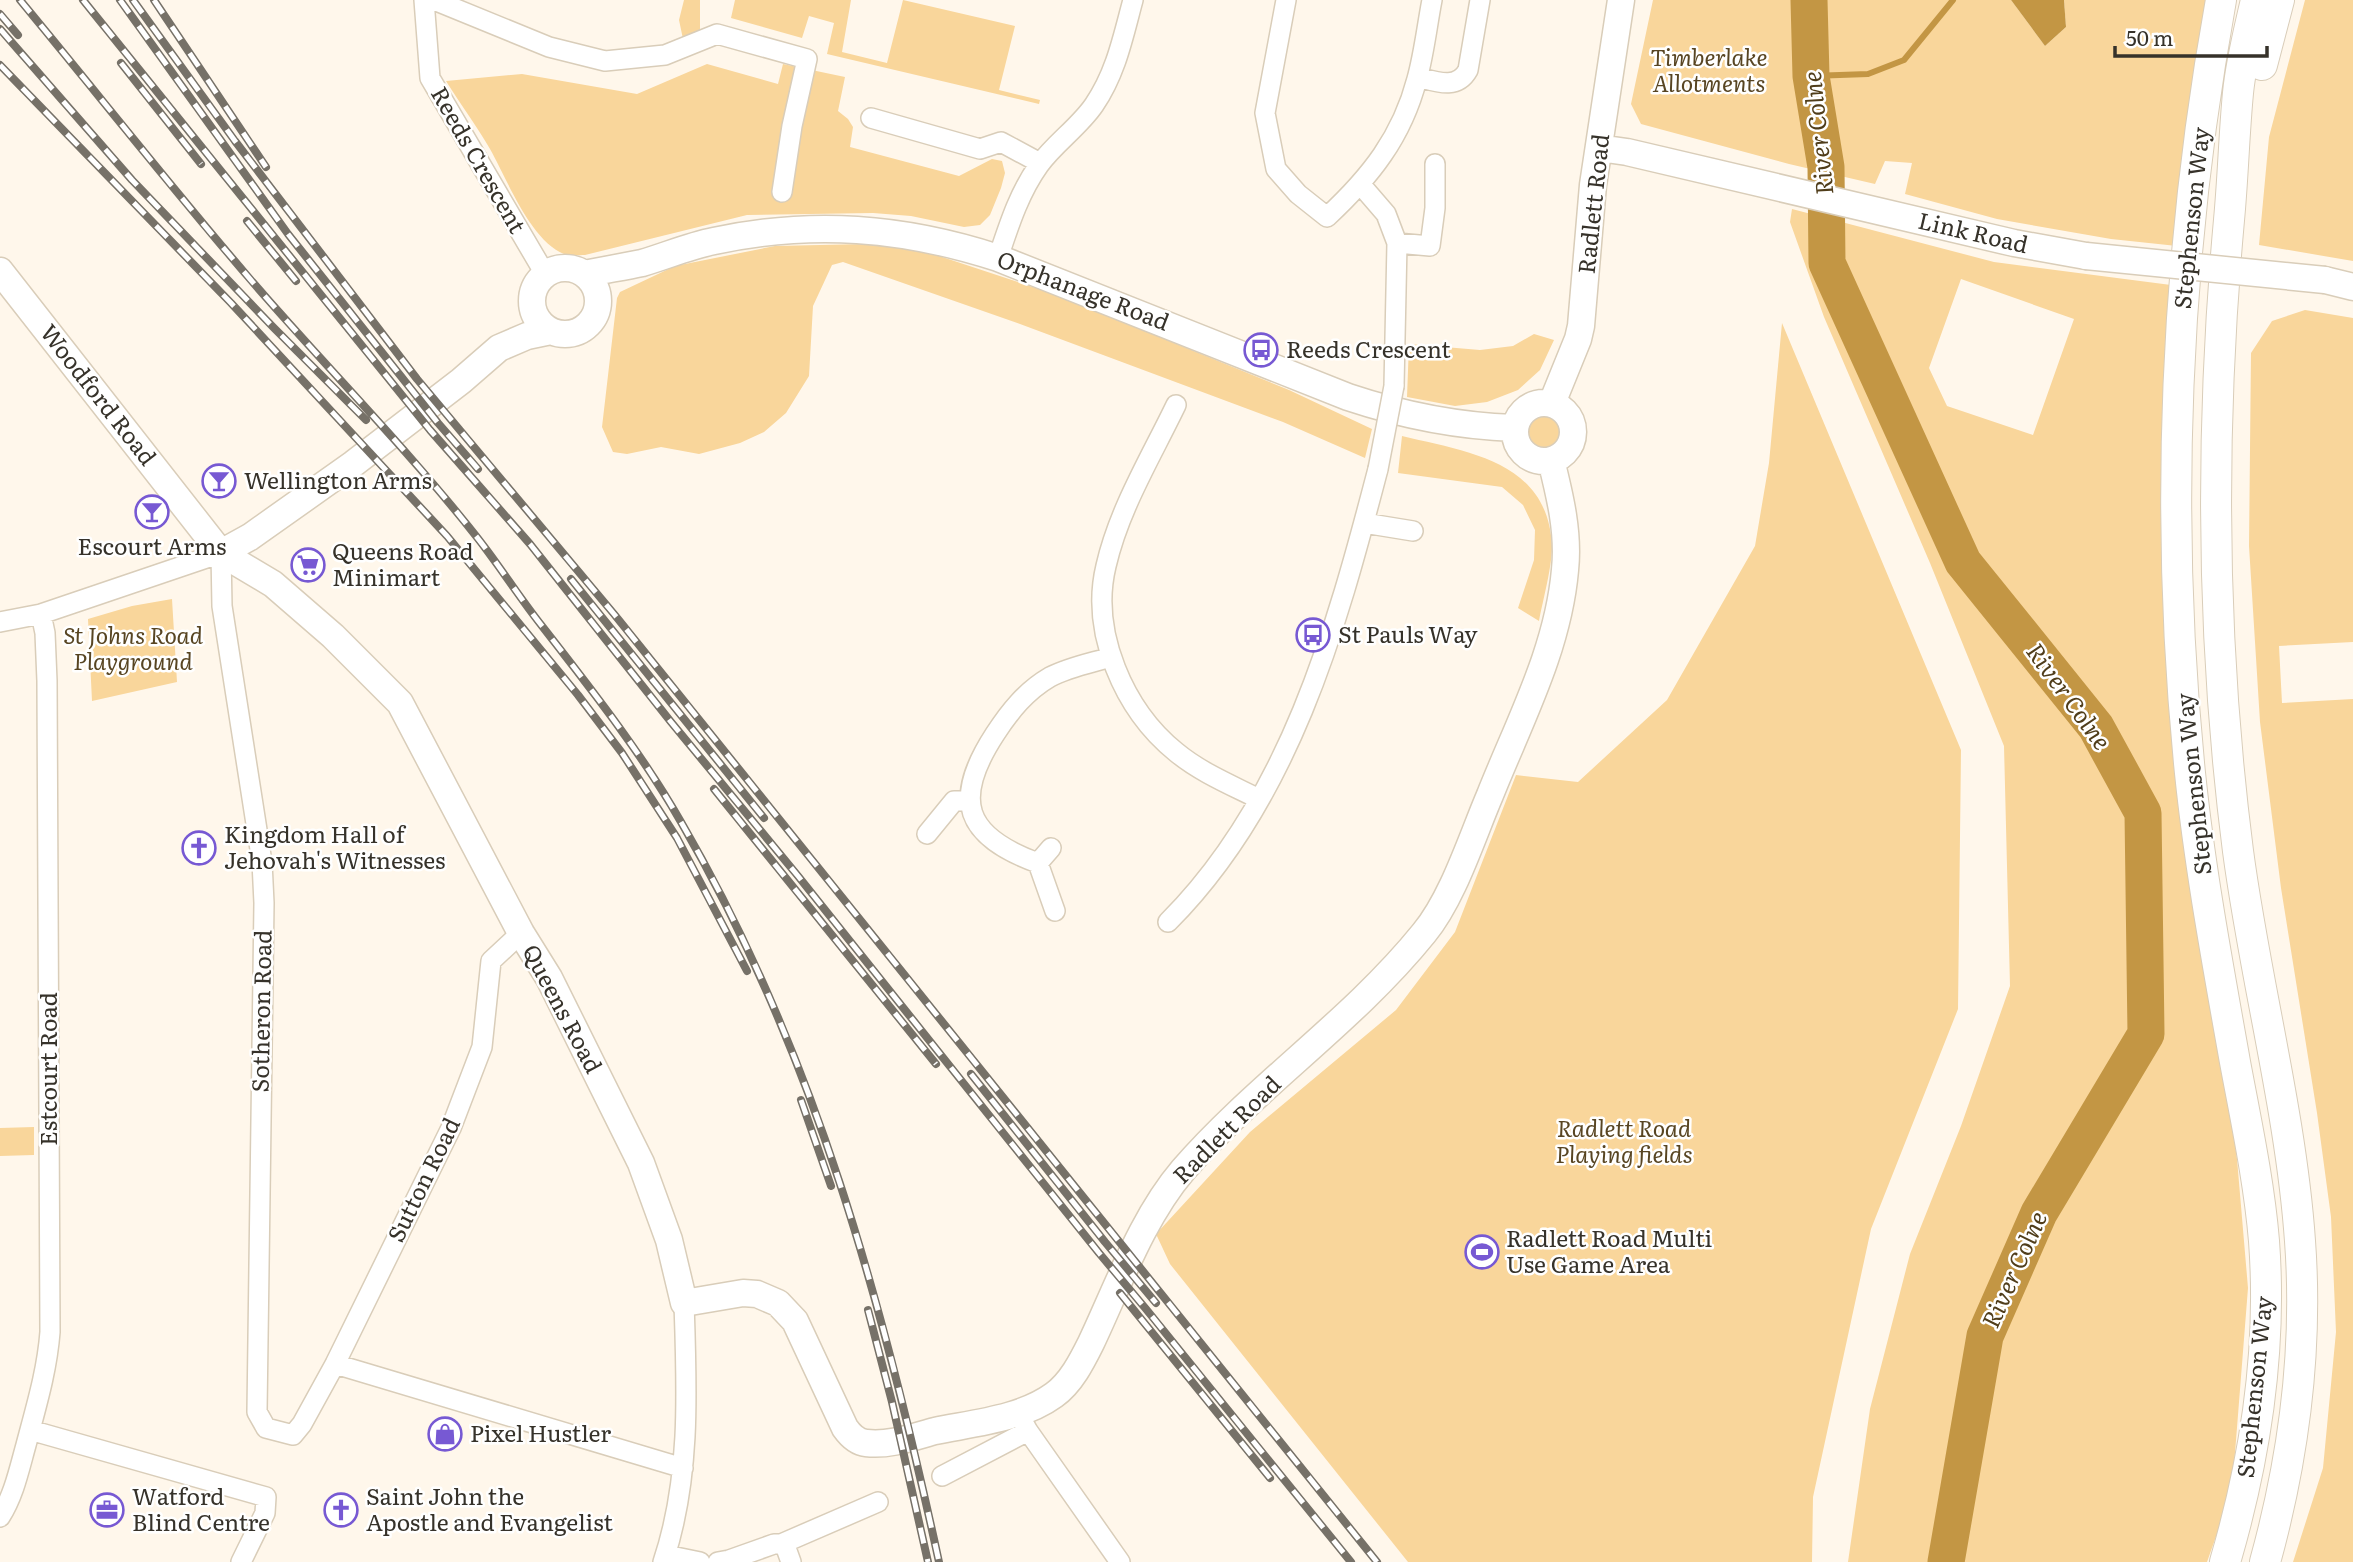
<svg xmlns="http://www.w3.org/2000/svg" width="2353" height="1562" viewBox="0 0 2353 1562" font-family="Literata,serif">
<rect width="100%" height="100%" fill="#fff7eb"/>
<path fill="#f9d69b" fill-rule="evenodd" d="M684,0h16v32l-17,7 -4,-19z
M735,0h116l-9,52 45,11 16,-63 112,26 -16,64 41,10 -1,4 -212,-50 7,-31 -25,-7 -7,22 -71,-20z
M1653,0h358l34,46 21,-19 -2,-27h143l-30,246 -66,-7 -114,-20 -92,-25 7,-31 -27,-2 -10,23 -86,-20 -148,-40 -10,-20z
M2305,0h48v261l-94,-16 10,-108z
M707,64l71,20 5,-20 62,13 -7,34 10,8 5,8 -3,20 109,29 33,-17 10,2 3,12 -4,15 -11,27 -10,10 -16,2 -53,-11 -38,-3 -126,2 -162,40c-6,0 -15,1 -21,-1 -34,-14 -57,-75 -74,-105 -13,-23 -30,-45 -44,-68l76,-7 115,20z
M1792,209l202,53 177,23 -2,34 57,758 11,82 11,129 -16,203 -25,71h-359l22,-153 40,-155 51,-128 49,-140 -6,-240 -74,-183 -106,-246 -34,-95zM1961,279l113,40 -41,116 -86,-29 -18,-38z
M865,244l53,5 139,46 232,95 83,39 -7,29 -82,-36 -263,-98 -177,-62 -11,3 -19,41 -4,70 -23,37 -22,19 -24,11 -41,11 -38,-7 -34,7 -14,-2 -11,-25 15,-129 3,-6 55,-26 100,-20z
M2305,310l48,8v324l-74,4 3,57 71,-4v863h-60l30,-94 13,-136 -5,-115 -14,-104 -36,-225 -21,-166 -11,-176 2,-193 21,-32z
M1782,323l179,427 -3,259 -87,220 -58,268 -1,65h-404l-238,-298 -14,-30 94,-102 146,-122 59,-78 61,-157 62,7 89,-82 88,-154 14,-83z
M1534,334l20,6 -14,30 -22,20 -31,12 -32,4 -48,-9 2,-53 71,6 33,-4z
M1527 433a17 17 0 1 1 34 0a17 17 0 1 1-34 0Z
M1402,436c66,16 146,25 150,110 0,21 -9,54 -13,75l-21,-13 16,-48 1,-30 -12,-25 -21,-18 -104,-14z
M172,599l5,83 -85,19 -4,-82 44,-13z
M34,1127v28l-34,1v-28z"/>
<path fill="#c39644" d="M2011,0h53l2,27 -21,19z"/>
<g fill="none" stroke-linecap="round" stroke-linejoin="round">
<path stroke="#c39644" stroke-width="6" d="M1811,76l57,-2 36,-14 49,-60"/>
<path stroke="#c39644" stroke-width="37" d="M1809,0l2,76 15,91 1,96 136,299 133,165 47,86 3,221 -107,179 -54,123 -39,226"/>
<defs>
<path id="street" d="M424,0l6,78 115,196
M434,0l115,47 56,14 60,-6 52,-21 90,25 -15,67 -10,66
M1286,0l-21,113 11,56 22,25 29,23c43,-40 75,-80 90,-138 7,-25 10,-53 15,-79
M1418,77c19,5 39,13 50,-7l12,-70
M871,118l109,31 21,-7 39,21
M1361,185l25,29 11,29 -3,143
M1397,243l33,3 5,-38v-44
M998,258c11,-33 21,-65 41,-93 16,-22 40,-38 55,-60 22,-32 29,-68 39,-105
M1176,405c-25,52 -57,104 -70,161 -16,66 18,144 70,186 24,20 55,33 83,47
M1364,523l49,8
M0,622l41,-8 180,-61 1,53 40,256 2,41 -7,509 9,16 27,7 9,-11 33,-60 116,-236 31,-81 9,-86 30,-28
M927,834l27,-33h16
M1051,848l-13,15 17,48
M1038,863c-74,-27 -86,-63 -43,-129 15,-23 31,-43 55,-57 19,-10 41,-14 61,-20
M1168,922c121,-121 168,-292 210,-453
M335,1364l348,104
M1018,1413l10,18 92,131
M30,1430l236,67 -1,16 -24,49
M942,1476l86,-45
M0,1517c14,-22 19,-47 26,-72 10,-38 21,-74 24,-113l-3,-651 -2,-48 -4,-19
M781,1544l5,4 5,14
M666,1555l34,7
M663,1562c28,-83 24,-173 21,-259
M718,1562l11,-2 45,-16h7l97,-42"/>
<path id="secondary" d="M1599,148l28,4 387,91 72,13
M532 301a33 33 0 1 1 66 0a33 33 0 1 1-66 0Z
M0,271l221,282 52,31 60,52 67,67 121,230 28,45 92,185 28,77 15,63 59,-10 14,1 21,9 17,18 50,107c5,7 11,14 21,15 23,3 47,-6 69,-12 39,-8 86,-12 119,-36 17,-12 28,-34 37,-52 27,-57 51,-125 92,-173 74,-85 170,-149 241,-237 29,-35 48,-96 66,-138 29,-73 68,-145 75,-225 4,-37 -5,-74 -14,-110
M584,274c19,-4 39,-7 58,-11 24,-7 47,-17 72,-22 98,-21 189,-14 284,17l350,139c54,18 109,29 166,31
M2325,280l28,7
M1515 432a29 29 0 1 1 58 0a29 29 0 1 1-58 0Z
M1552,403l26,-64 3,-13 12,-141 28,-185
M221,553l29,-16 103,-73 108,-83 38,-33 28,-12 24,-5"/>
<path id="primary" d="M2221,0c-46,252 -57,518 -31,773 10,97 28,193 45,289 11,59 24,119 29,179 8,107 -9,219 -39,321
M2256,0c-7,31 -15,62 -18,93 -4,42 -5,85 -9,127 -19,210 -18,421 9,631 17,129 53,261 62,390 8,109 -6,216 -35,321
M2262,65l17,-65"/>
</defs>
<use href="#street" stroke="#d9cdb9" stroke-width="22"/>
<use href="#secondary" stroke="#d9cdb9" stroke-width="29"/>
<use href="#primary" stroke="#d9cdb9" stroke-width="32"/>
<use href="#street" stroke="#fff" stroke-width="19"/>
<use href="#secondary" stroke="#fff" stroke-width="26"/>
<use href="#primary" stroke="#fff" stroke-width="30"/>
<defs>
<path id="rail" d="M20,0c77,93 151,187 230,279 74,86 155,167 226,257 23,29 43,61 66,90 49,63 99,126 139,196 134,231 202,481 258,740
M83,0l347,430 100,114 141,178 127,154 301,377 47,56 205,253
M120,0l168,234 150,189 40,46
M133,0l102,141 182,238 197,235 763,948
M154,0l112,167
M0,14l18,21
M0,29l132,151 142,148 92,92
M121,63l80,101
M0,65l231,238 216,233 131,159 44,58 55,85 70,133
M247,221l49,60
M571,579l193,239
M714,789l222,275
M971,1074l134,168 51,61
M801,1100l30,86
M1120,1293l150,185
M868,1310l24,92 36,160"/>
</defs>
<use href="#rail" stroke="#767168" stroke-width="8"/>
<use href="#rail" stroke="#fff" stroke-width="5" stroke-dasharray="16" stroke-linecap="butt"/>
<defs>
<path id="street-bridge" d="M1378,469l16,-83"/>
<path id="secondary-bridge" d="M2086,256l239,24"/>
</defs>
<use href="#street-bridge" stroke="#d9cdb9" stroke-width="22" stroke-linecap="butt"/>
<use href="#secondary-bridge" stroke="#d9cdb9" stroke-width="29" stroke-linecap="butt"/>
<use href="#street-bridge" stroke="#fff" stroke-width="19"/>
<use href="#secondary-bridge" stroke="#fff" stroke-width="26"/>
</g>
<defs>
<symbol id="bus-ring" viewBox="-11 -11 22 22"><circle r="9.5" fill="#fff" stroke="#7759d3" stroke-width="1.5"/><path d="M-5-6H5V4H4V6H2V4H-2V6H-4V4H-5ZM-3.5-4V0h7V-4ZM-3.5 1.2v1.5H-2V1.2ZM2 1.2v1.5H3.5V1.2Z" fill="#7759d3"/></symbol>
<symbol id="bar-ring" viewBox="-11 -11 22 22"><circle r="9.5" fill="#fff" stroke="#7759d3" stroke-width="1.5"/><path d="M-6-5H6L.8 .8V4.5H3.5V6h-7V4.5H-.8V.8Z" fill="#7759d3"/></symbol>
<symbol id="supermarket-ring" viewBox="-11 -11 22 22"><circle r="9.5" fill="#fff" stroke="#7759d3" stroke-width="1.5"/><path d="M-6-5.5h2.5l.6 2H6L4.5 2H-2.5L-4.4-4H-6ZM-1.5 3.2a1.3 1.3 0 1 0 .1 0ZM3 3.2a1.3 1.3 0 1 0 .1 0Z" fill="#7759d3"/></symbol>
<symbol id="church-ring" viewBox="-11 -11 22 22"><circle r="9.5" fill="#fff" stroke="#7759d3" stroke-width="1.5"/><path d="M-1.2-6h2.4v3.5h3.3v2.4h-3.3V6h-2.4V-.1h-3.3v-2.4h3.3Z" fill="#7759d3"/></symbol>
<symbol id="stadium-ring" viewBox="-11 -11 22 22"><circle r="9.5" fill="#fff" stroke="#7759d3" stroke-width="1.5"/><path d="M0-5a6.5 5 0 1 0 0 10a6.5 5 0 1 0 0-10ZM-3.5-1.8h7v3.6h-7Z" fill="#7759d3"/></symbol>
<symbol id="shop-ring" viewBox="-11 -11 22 22"><circle r="9.5" fill="#fff" stroke="#7759d3" stroke-width="1.5"/><path d="M-5-2.5h2.3a2.7 3.5 0 0 1 5.4 0H5L5.5 6h-11ZM-1.5-2.5h3a1.5 2.3 0 0 0-3 0Z" fill="#7759d3"/></symbol>
<symbol id="office-ring" viewBox="-11 -11 22 22"><circle r="9.5" fill="#fff" stroke="#7759d3" stroke-width="1.5"/><path d="M-6-3h4V-5.5h4V-3h4V5H-6ZM-1-4.5V-3h2v-1.5ZM-6 0V1H6V0Z" fill="#7759d3"/></symbol>
</defs>
<g fill-rule="evenodd">
<use href="#bus-ring" x="1242" y="331" width="38" height="38"/>
<use href="#bar-ring" x="200" y="462" width="38" height="38"/>
<use href="#bar-ring" x="133" y="493" width="38" height="38"/>
<use href="#supermarket-ring" x="289" y="546" width="38" height="38"/>
<use href="#bus-ring" x="1294" y="616" width="38" height="38"/>
<use href="#church-ring" x="180" y="829" width="38" height="38"/>
<use href="#stadium-ring" x="1463" y="1233" width="38" height="38"/>
<use href="#shop-ring" x="426" y="1415" width="38" height="38"/>
<use href="#office-ring" x="88" y="1491" width="38" height="38"/>
<use href="#church-ring" x="322" y="1491" width="38" height="38"/>
</g>
<g text-anchor="middle" stroke-width="5" stroke-linejoin="round" paint-order="stroke">
<g font-size="23" font-style="italic" fill="#584522" stroke="#fff">
<text x="1709" y="66">Timberlake<tspan x="1709" dy="26">Allotments</tspan></text>
<text x="133" y="644">St Johns Road<tspan x="133" dy="26">Playground</tspan></text>
<text x="1624" y="1137">Radlett Road<tspan x="1624" dy="26">Playing fields</tspan></text>
</g>
<g font-size="23" fill="#36322a" stroke="#fff">
<text transform="translate(478 160) rotate(60)" y="8">Reeds Crescent</text>
<text transform="translate(1594 204) rotate(-84)" y="8">Radlett Road</text>
<text transform="translate(2192 218) rotate(-84)" y="8">Stephenson Way</text>
<text transform="translate(1973 233) rotate(13)" y="8">Link Road</text>
<text transform="translate(1083 291) rotate(21)" y="8">Orphanage Road</text>
<text transform="translate(98 395) rotate(52)" y="8">Woodford Road</text>
<text transform="translate(2194 784) rotate(-96)" y="8">Stephenson Way</text>
<text transform="translate(562 1009) rotate(62)" y="8">Queens Road</text>
<text transform="translate(262 1011) rotate(-89)" y="8">Sotheron Road</text>
<text transform="translate(49 1069) rotate(-90)" y="8">Estcourt Road</text>
<text transform="translate(1227 1130) rotate(-45)" y="8">Radlett Road</text>
<text transform="translate(424 1180) rotate(-64)" y="8">Sutton Road</text>
<text transform="translate(2255 1387) rotate(-84)" y="8">Stephenson Way</text>
</g>
<g font-size="23" fill="#36322a" stroke="#fff" text-anchor="start">
<text x="1286" y="358">Reeds Crescent</text>
<text x="244" y="489">Wellington Arms</text>
<text x="152" y="555" text-anchor="middle">Escourt Arms</text>
<text x="332" y="560">Queens Road<tspan x="332" dy="26">Minimart</tspan></text>
<text x="1338" y="643">St Pauls Way</text>
<text x="224" y="843">Kingdom Hall of<tspan x="224" dy="26">Jehovah's Witnesses</tspan></text>
<text x="1506" y="1247">Radlett Road Multi<tspan x="1506" dy="26">Use Game Area</tspan></text>
<text x="470" y="1442">Pixel Hustler</text>
<text x="132" y="1505">Watford<tspan x="132" dy="26">Blind Centre</tspan></text>
<text x="366" y="1505">Saint John the<tspan x="366" dy="26">Apostle and Evangelist</tspan></text>
</g>
<g font-size="24" font-style="italic" fill="#503d1a" stroke="#fff">
<text transform="translate(1819 133) rotate(-96)" y="8">River Colne</text>
<text transform="translate(2068 697) rotate(54)" y="8">River Colne</text>
<text transform="translate(2015 1270) rotate(-66)" y="8">River Colne</text>
</g>
</g>
<path d="M2115 46v10h152v-10" fill="none" stroke="#36322a" stroke-width="3.5"/>
<text x="2126" y="46" font-size="21" fill="#36322a" stroke="#ffffff" stroke-width="5" paint-order="stroke">50 m</text>
</svg>
